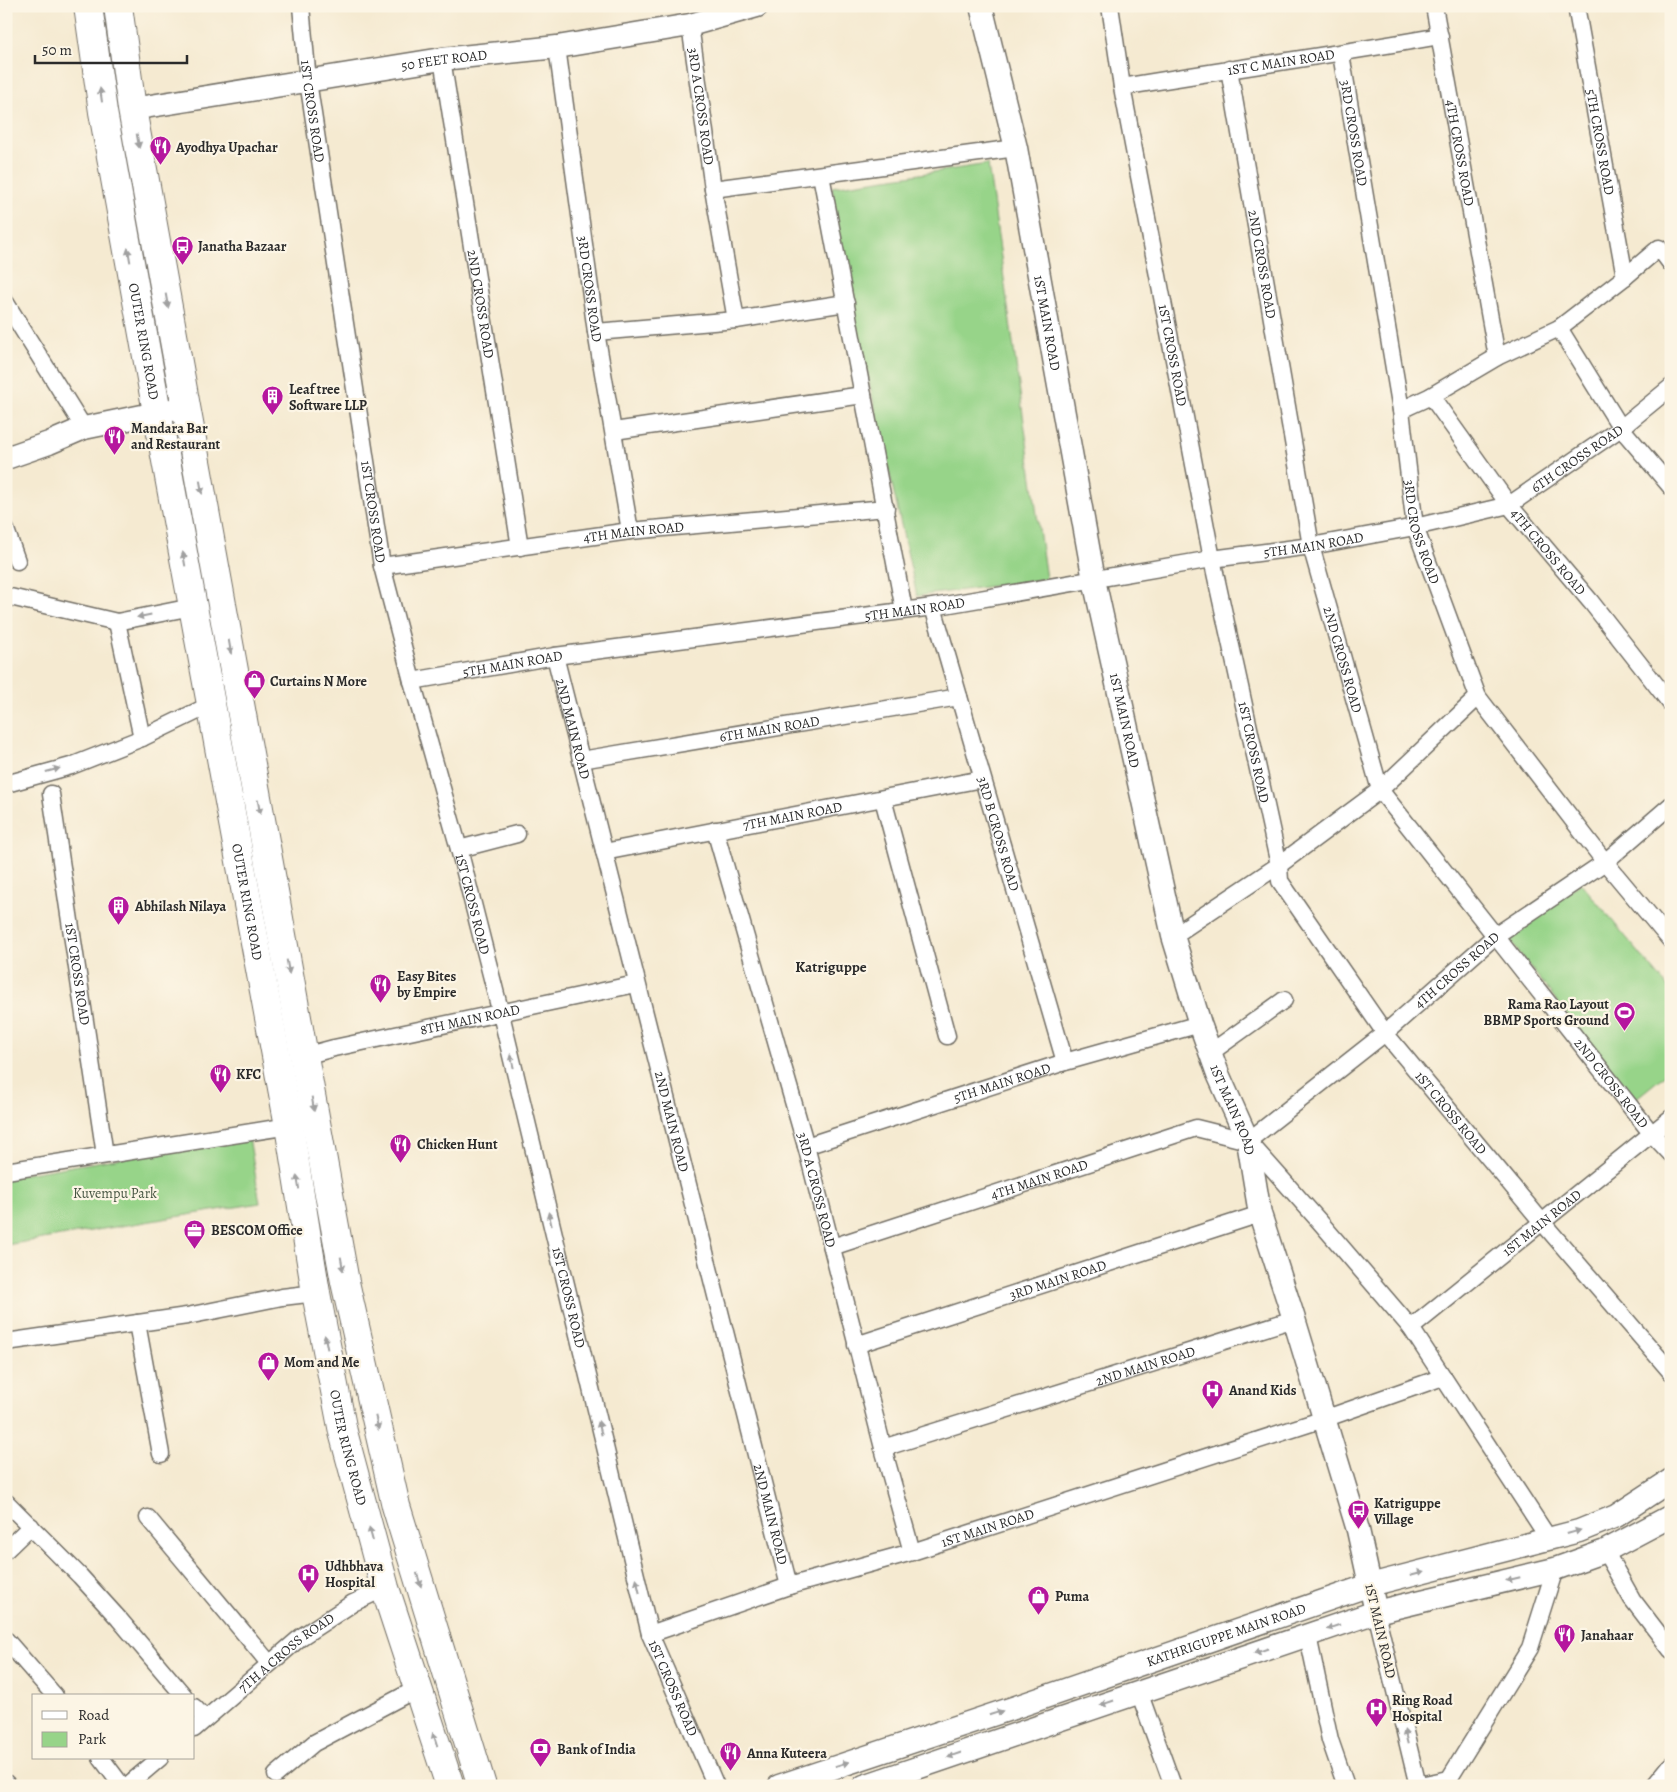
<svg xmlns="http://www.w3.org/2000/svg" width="1677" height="1792" viewBox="0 0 1677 1792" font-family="Alegreya,serif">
<rect width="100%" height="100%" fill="#fcf5e5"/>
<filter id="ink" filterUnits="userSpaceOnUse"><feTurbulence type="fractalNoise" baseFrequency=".02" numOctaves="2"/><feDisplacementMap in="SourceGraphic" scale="10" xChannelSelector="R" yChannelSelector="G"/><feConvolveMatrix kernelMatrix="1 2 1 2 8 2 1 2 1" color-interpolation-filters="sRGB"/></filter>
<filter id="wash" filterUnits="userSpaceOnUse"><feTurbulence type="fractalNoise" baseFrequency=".0096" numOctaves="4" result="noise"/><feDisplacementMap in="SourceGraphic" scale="20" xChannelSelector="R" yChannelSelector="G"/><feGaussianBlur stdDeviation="1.12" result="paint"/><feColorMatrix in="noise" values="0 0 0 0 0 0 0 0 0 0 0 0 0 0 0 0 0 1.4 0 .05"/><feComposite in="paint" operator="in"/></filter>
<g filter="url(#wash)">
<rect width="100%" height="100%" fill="#f5ead1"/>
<path fill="#97d489" stroke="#61805a" d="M988,164l58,415 -129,17 -71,-317 -14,-92z
M1580,882l91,109v79l-37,30 -124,-159z
M249,1137l11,66 -254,42v-68z"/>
</g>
<g filter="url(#ink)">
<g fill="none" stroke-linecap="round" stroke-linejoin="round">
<defs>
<g id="street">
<path id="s1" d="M301,6l7,75 74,485 30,115 47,168 42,165 149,620 66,152"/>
<path id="s2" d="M1110,6l12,81 90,472 67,306 1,16 105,152 157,189 129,150"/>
<path id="s3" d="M1434,6l63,351"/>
<path id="s4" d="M1576,6l49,271"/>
<path id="s5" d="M690,25l23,164 23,131"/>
<path id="s6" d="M557,47l39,285 34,199"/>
<path id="s7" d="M1341,54l60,356 14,117 63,170 127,165 66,79"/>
<path id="s8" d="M442,59l78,488"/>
<path id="s9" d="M1229,69l82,477 69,244 272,344 19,20"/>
<path id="s10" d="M1122,87c106,-18 212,-32 318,-51"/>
<path d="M821,175l83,435"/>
<path d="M713,189l303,-41"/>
<path d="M6,303l78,125"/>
<path d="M1559,328l62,100 50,59"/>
<path d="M596,332l140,-12 110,-17"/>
<path id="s11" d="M1431,396l78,109 82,97 80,102"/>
<path d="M1401,410l30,-14 66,-39 62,-29 66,-51 34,-29 12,16"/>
<path d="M614,431l249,-36"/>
<path d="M6,530l11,31"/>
<path id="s12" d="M382,566l248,-35 256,-23"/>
<path d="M6,596l111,26 75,-15"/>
<path id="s13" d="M933,607l132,455"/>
<path d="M117,622l25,116"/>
<path id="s14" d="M555,656l234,930"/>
<path id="s15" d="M412,681l143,-25 378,-49 279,-48 99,-13 104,-19 94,-22 112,-77 50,-41"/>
<path id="s16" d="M581,760l378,-63"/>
<path d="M6,784l65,-18 71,-28 68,-33"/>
<path id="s17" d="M51,794l54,361"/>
<path d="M883,799l64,237"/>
<path id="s18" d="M715,830l91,316 77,302 29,104"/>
<path d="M459,849l58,-15"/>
<path id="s19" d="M604,852l378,-73"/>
<path d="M1173,936l106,-71 101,-75 98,-93"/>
<path d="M1210,1053l74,-53"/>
<path id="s20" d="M304,1056l30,-8 302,-64"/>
<path id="s21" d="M1248,1141l137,-108 110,-97 110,-74 66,-57"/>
<path d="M1248,1141l72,81 91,106 138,211"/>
<path id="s22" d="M806,1146l259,-84 135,-38"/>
<path d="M6,1171l283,-45"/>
<path id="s23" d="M832,1247l364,-119 52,13"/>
<path d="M137,1323l24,131"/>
<path id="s24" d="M1411,1328l260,-210"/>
<path d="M6,1342l181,-26 95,-19 34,-4"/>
<path id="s25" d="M856,1345l404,-131"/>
<path id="s26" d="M883,1448l411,-129"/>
<path d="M6,1502l74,74 39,43 65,77"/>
<path d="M148,1518l121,145"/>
<path d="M6,1550l25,-24"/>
<path d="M1605,1551l27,48 39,51"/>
<path d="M1376,1612l42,174"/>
<path id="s27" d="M650,1634l139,-48 123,-34 412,-133 119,-42"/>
<path d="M1308,1636l22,104 16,46"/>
<path d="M6,1640l49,56"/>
<path d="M1139,1692l34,94"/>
<path d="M194,1707l11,12"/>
<path id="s28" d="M194,1729l107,-92 52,-34 32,-15"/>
<path d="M101,1758l21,28"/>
<path d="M276,1775l38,-32 104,-55"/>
<path d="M6,1783l2,3"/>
<path d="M127,1786l33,-28"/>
<path d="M1415,1786l34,-7 81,-131 25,-79"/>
<path d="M1654,1786l17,-21"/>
</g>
<g id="secondary">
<path id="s29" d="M981,6l35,142 78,432 79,356 27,88 18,50 30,67 12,73 34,105 64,211 18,82"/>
<path id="s30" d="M132,109l310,-50 115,-12 133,-22 67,-19"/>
<path d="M6,458l43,-15 35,-15 102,-21"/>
<path id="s31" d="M779,1786l237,-79 354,-122 209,-54 37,-15 55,-36"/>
<path d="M864,1786l512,-174 179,-43 50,-18 66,-35"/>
</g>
<g id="highway">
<path id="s32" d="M88,6l15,106 54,300 132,714 27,167 27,139 42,156 65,198"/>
<path d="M118,6l14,103 213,1173 51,224 86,280"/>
</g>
</defs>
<use href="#street" stroke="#726e65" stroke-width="19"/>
<use href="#secondary" stroke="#726e65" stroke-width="25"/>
<use href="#highway" stroke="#726e65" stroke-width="30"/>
<use href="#street" stroke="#fff" stroke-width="16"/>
<use href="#secondary" stroke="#fff" stroke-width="22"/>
<use href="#highway" stroke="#fff" stroke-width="28"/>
</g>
<defs><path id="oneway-solid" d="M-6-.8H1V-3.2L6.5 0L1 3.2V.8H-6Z" transform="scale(1.25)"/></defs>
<g fill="#a0a0a0">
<use href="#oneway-solid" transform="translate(101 95) rotate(-98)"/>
<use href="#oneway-solid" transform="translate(138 141) rotate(80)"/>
<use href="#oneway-solid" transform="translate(129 255) rotate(-100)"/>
<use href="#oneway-solid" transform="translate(167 301) rotate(80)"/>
<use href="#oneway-solid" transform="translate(201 487) rotate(80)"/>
<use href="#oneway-solid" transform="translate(184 559) rotate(-100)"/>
<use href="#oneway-solid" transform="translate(144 616) rotate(169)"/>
<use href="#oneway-solid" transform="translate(230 647) rotate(80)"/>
<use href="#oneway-solid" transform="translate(53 770) rotate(-15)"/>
<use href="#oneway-solid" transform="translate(259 807) rotate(80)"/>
<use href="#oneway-solid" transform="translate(288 967) rotate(80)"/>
<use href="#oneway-solid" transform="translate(512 1061) rotate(-103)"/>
<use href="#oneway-solid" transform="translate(313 1104) rotate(80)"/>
<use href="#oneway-solid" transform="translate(298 1182) rotate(-99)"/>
<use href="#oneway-solid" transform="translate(550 1219) rotate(-103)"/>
<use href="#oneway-solid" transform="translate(342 1264) rotate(80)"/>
<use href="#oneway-solid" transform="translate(326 1342) rotate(-101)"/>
<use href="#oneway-solid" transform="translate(377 1423) rotate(77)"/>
<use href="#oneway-solid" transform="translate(600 1428) rotate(-103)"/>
<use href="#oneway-solid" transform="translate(1574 1532) rotate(-16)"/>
<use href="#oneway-solid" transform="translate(371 1534) rotate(-105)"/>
<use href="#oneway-solid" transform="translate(1417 1573) rotate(-15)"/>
<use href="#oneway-solid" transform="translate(1513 1579) rotate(167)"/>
<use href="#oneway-solid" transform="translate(419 1580) rotate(73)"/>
<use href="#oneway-solid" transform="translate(638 1586) rotate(-103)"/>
<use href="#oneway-solid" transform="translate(1333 1627) rotate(161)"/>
<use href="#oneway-solid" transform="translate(1261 1651) rotate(161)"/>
<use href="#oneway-solid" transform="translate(1107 1703) rotate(161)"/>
<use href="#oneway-solid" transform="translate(996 1713) rotate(-18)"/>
<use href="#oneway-solid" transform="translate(1406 1737) rotate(-104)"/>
<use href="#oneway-solid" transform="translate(435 1739) rotate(-108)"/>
<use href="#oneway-solid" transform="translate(954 1755) rotate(161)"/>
<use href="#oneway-solid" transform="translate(842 1764) rotate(-18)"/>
</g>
</g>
<defs>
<symbol id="restaurant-pin" viewBox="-11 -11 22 30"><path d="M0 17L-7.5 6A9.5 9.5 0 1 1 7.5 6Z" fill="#b5179e" stroke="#fcf5e5"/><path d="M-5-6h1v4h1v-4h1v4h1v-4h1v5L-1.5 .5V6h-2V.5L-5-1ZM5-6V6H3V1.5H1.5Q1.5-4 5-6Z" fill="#fff"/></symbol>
<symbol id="bus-pin" viewBox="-11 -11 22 30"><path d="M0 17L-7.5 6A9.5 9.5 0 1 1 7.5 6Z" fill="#b5179e" stroke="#fcf5e5"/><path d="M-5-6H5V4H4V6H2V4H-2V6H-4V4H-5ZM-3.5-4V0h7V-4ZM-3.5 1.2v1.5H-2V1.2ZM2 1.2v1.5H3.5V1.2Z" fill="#fff"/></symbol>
<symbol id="building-pin" viewBox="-11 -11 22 30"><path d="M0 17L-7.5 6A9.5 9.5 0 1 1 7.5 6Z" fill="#b5179e" stroke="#fcf5e5"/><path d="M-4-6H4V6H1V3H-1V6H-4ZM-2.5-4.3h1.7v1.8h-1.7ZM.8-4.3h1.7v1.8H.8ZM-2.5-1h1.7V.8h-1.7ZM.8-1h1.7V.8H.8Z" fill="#fff"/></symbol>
<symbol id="shop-pin" viewBox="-11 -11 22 30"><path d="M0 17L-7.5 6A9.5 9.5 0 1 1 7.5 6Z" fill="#b5179e" stroke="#fcf5e5"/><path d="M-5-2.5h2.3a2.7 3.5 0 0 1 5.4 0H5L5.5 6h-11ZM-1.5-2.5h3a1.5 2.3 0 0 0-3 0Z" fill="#fff"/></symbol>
<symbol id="stadium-pin" viewBox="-11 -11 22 30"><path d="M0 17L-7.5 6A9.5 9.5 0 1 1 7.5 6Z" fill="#b5179e" stroke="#fcf5e5"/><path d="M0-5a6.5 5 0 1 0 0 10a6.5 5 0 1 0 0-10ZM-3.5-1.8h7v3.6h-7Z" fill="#fff"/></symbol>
<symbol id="office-pin" viewBox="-11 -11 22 30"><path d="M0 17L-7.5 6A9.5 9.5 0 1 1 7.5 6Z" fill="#b5179e" stroke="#fcf5e5"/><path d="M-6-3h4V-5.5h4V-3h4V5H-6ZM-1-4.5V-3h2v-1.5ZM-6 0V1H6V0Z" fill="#fff"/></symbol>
<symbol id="hospital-pin" viewBox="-11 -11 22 30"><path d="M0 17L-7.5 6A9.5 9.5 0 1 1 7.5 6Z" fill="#b5179e" stroke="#fcf5e5"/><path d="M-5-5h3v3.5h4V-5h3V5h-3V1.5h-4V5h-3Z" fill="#fff"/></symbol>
<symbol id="bank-pin" viewBox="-11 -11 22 30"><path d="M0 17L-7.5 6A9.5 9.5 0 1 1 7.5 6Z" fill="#b5179e" stroke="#fcf5e5"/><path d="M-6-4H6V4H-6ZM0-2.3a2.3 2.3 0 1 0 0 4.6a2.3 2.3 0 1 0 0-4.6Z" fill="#fff"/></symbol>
</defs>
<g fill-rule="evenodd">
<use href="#restaurant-pin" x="148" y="134" width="25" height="34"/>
<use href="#bus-pin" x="170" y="234" width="25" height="34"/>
<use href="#building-pin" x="260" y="384" width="25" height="34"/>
<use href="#restaurant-pin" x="102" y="424" width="25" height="34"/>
<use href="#shop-pin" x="242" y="668" width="25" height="34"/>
<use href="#building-pin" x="106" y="894" width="25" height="34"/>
<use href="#restaurant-pin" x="368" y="972" width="25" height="34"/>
<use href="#stadium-pin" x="1612" y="1000" width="25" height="34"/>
<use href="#restaurant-pin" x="208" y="1062" width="25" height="34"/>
<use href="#restaurant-pin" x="388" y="1132" width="25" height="34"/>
<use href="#office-pin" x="182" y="1218" width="25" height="34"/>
<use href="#shop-pin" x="256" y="1350" width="25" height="34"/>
<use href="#hospital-pin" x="1200" y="1378" width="25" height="34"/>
<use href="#bus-pin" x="1346" y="1498" width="25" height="34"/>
<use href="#hospital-pin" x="296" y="1562" width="25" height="34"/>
<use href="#shop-pin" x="1026" y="1584" width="25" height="34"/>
<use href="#restaurant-pin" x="1552" y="1622" width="25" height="34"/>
<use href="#hospital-pin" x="1364" y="1696" width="25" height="34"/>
<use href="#bank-pin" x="528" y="1736" width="25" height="34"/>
<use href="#restaurant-pin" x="718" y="1740" width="25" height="34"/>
</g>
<g text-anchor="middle" stroke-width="4.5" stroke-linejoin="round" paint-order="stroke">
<g font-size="14" fill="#2b2b2b" stroke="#fcf5e5">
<text dy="5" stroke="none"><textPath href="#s30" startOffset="316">50 FEET ROAD</textPath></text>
<text dy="5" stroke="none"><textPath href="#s10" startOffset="161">1ST C MAIN ROAD</textPath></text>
<text dy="5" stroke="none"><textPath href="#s5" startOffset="82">3RD A CROSS ROAD</textPath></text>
<text dy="5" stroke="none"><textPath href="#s1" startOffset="106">1ST CROSS ROAD</textPath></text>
<text dy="5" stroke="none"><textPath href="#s7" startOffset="80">3RD CROSS ROAD</textPath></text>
<text dy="5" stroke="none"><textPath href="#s4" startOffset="138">5TH CROSS ROAD</textPath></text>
<text dy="5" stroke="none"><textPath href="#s3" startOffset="149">4TH CROSS ROAD</textPath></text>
<text dy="5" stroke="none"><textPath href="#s9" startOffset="198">2ND CROSS ROAD</textPath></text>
<text dy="5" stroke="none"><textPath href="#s6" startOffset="244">3RD CROSS ROAD</textPath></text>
<text dy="5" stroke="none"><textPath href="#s8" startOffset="248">2ND CROSS ROAD</textPath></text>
<text dy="5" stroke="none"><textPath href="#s29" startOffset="324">1ST MAIN ROAD</textPath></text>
<text dy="5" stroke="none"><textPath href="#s32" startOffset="340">OUTER RING ROAD</textPath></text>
<text dy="5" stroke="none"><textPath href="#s2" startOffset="355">1ST CROSS ROAD</textPath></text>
<text dy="5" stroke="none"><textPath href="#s15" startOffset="1194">6TH CROSS ROAD</textPath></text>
<text dy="5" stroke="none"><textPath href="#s1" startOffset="511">1ST CROSS ROAD</textPath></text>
<text dy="5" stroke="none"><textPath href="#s12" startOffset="254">4TH MAIN ROAD</textPath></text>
<text dy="5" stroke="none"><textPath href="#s7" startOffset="485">3RD CROSS ROAD</textPath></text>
<text dy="5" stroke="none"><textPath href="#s15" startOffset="912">5TH MAIN ROAD</textPath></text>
<text dy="5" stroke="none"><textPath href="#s11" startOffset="195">4TH CROSS ROAD</textPath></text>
<text dy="5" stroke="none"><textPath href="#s15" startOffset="508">5TH MAIN ROAD</textPath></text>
<text dy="5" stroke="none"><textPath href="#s9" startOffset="602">2ND CROSS ROAD</textPath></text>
<text dy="5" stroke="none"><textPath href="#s15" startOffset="102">5TH MAIN ROAD</textPath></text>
<text dy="5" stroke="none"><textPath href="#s29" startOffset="729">1ST MAIN ROAD</textPath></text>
<text dy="5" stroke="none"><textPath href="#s14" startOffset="75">2ND MAIN ROAD</textPath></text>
<text dy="5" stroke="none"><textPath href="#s16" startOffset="191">6TH MAIN ROAD</textPath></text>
<text dy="5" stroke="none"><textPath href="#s2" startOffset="760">1ST CROSS ROAD</textPath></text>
<text dy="5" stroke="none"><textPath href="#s19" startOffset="192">7TH MAIN ROAD</textPath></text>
<text dy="5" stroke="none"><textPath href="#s13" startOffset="236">3RD B CROSS ROAD</textPath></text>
<text dy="5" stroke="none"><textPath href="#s32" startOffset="910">OUTER RING ROAD</textPath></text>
<text dy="5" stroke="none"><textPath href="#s1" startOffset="916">1ST CROSS ROAD</textPath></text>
<text dy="5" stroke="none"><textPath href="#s21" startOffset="270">4TH CROSS ROAD</textPath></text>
<text dy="5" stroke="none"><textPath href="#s17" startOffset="182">1ST CROSS ROAD</textPath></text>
<text dy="5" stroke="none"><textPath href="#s20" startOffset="170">8TH MAIN ROAD</textPath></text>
<text dy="5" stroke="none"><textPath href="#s22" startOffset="206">5TH MAIN ROAD</textPath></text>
<text dy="5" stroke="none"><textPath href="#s9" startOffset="1111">2ND CROSS ROAD</textPath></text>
<text dy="5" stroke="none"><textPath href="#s29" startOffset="1134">1ST MAIN ROAD</textPath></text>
<text dy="5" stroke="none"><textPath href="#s2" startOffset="1180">1ST CROSS ROAD</textPath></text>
<text dy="5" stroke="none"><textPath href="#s14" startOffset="480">2ND MAIN ROAD</textPath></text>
<text dy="5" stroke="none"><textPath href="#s23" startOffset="218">4TH MAIN ROAD</textPath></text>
<text dy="5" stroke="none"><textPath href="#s18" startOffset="374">3RD A CROSS ROAD</textPath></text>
<text dy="5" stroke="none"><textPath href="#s24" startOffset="168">1ST MAIN ROAD</textPath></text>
<text dy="5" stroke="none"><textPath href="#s25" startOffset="212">3RD MAIN ROAD</textPath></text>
<text dy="5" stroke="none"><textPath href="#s1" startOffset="1321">1ST CROSS ROAD</textPath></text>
<text dy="5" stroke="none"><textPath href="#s26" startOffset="275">2ND MAIN ROAD</textPath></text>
<text dy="5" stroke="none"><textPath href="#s32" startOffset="1465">OUTER RING ROAD</textPath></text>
<text dy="5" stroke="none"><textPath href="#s14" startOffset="885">2ND MAIN ROAD</textPath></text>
<text dy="5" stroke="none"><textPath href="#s27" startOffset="354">1ST MAIN ROAD</textPath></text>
<text transform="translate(1381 1631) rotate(77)" y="5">1ST MAIN ROAD</text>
<text dy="5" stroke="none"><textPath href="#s31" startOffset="472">KATHRIGUPPE MAIN ROAD</textPath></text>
<text dy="5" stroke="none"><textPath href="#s28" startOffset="120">7TH A CROSS ROAD</textPath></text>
<text dy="5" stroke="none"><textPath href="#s1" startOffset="1726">1ST CROSS ROAD</textPath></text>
</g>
<g font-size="14" font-weight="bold" fill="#2b2b2b" stroke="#fcf5e5" text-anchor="start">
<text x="176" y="152">Ayodhya Upachar</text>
<text x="198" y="251">Janatha Bazaar</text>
<text x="289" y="394">Leaf tree<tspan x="289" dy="16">Software LLP</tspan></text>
<text x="131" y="433">Mandara Bar<tspan x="131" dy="16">and Restaurant</tspan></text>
<text x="270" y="686">Curtains N More</text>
<text x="135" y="911">Abhilash Nilaya</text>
<text x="397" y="981">Easy Bites<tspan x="397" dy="16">by Empire</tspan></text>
<text x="1609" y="1009" text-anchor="end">Rama Rao Layout<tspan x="1609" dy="16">BBMP Sports Ground</tspan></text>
<text x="236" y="1079">KFC</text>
<text x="417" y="1149">Chicken Hunt</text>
<text x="211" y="1235">BESCOM Office</text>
<text x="284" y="1367">Mom and Me</text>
<text x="1229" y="1395">Anand Kids</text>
<text x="1374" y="1508">Katriguppe<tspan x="1374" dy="16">Village</tspan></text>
<text x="325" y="1571">Udhbhava<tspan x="325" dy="16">Hospital</tspan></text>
<text x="1055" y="1601">Puma</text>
<text x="1581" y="1640">Janahaar</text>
<text x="1392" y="1705">Ring Road<tspan x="1392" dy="16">Hospital</tspan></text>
<text x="557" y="1754">Bank of India</text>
<text x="747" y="1758">Anna Kuteera</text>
</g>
<g font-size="14" fill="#465542" stroke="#fcf5e5">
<text x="115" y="1198">Kuvempu Park</text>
</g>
<g font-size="15" font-weight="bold" fill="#2b2b2b" stroke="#fcf5e5">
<text x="831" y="972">Katriguppe</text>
</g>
</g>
<rect width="1677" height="1792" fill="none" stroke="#fcf5e5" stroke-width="25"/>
<rect x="32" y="1694" width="162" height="65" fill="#fcf5e5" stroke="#a8a49b"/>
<rect x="42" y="1711" width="25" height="8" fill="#ffffff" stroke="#a8a49b"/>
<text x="78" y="1720" font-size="15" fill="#2b2b2b">Road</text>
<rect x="42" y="1732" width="25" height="15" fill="#97d489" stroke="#a8a49b"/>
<text x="78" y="1744" font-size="15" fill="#2b2b2b">Park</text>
<path d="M35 55v8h152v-8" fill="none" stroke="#2b2b2b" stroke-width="2.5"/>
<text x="42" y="55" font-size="15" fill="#2b2b2b" stroke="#fcf5e5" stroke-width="4" paint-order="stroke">50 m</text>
</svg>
